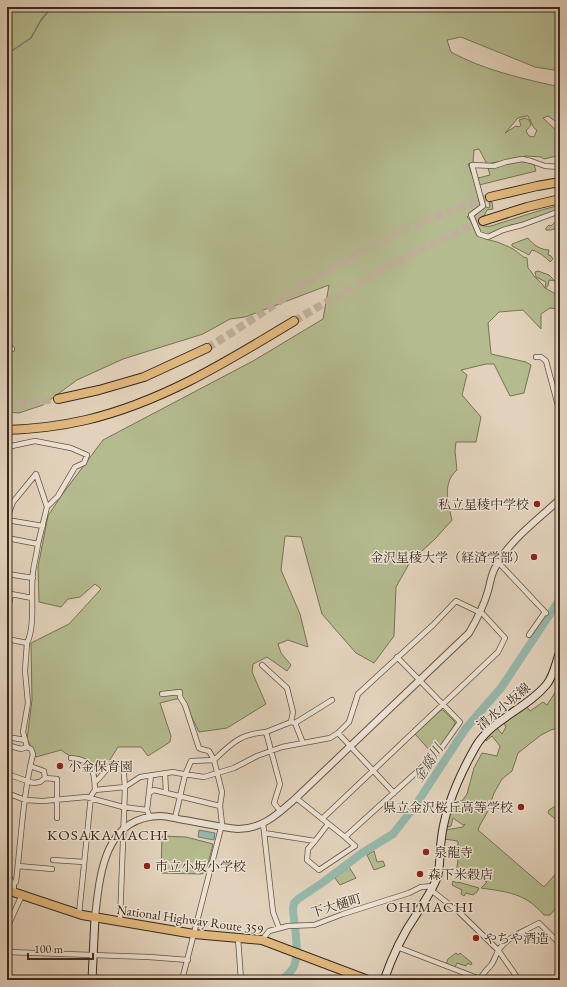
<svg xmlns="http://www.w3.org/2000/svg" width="567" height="987" viewBox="0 0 567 987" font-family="'EB Garamond','Noto Serif JP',serif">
<rect width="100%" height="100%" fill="#e2d2bb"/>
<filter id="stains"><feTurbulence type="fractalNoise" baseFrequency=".005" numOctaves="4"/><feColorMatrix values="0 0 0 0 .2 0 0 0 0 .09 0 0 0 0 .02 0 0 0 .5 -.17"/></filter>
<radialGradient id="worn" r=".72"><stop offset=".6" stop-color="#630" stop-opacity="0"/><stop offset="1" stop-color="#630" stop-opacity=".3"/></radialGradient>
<path fill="#b4bb8f" stroke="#777256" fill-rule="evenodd" d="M7,7h553v64l-25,-4 -74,-30 -14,3 4,12c32,18 73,27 109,35v32l-5,2 -7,-5 -5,2 17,16v21l-16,4 -3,-2 -14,-1 -40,8 -8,-15 -5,1 -1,13 -5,1 8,22 4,19 -13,12c6,4 6,13 12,18 6,6 16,5 23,9 5,2 10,4 14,7 4,3 6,6 11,7l1,10c4,3 4,7 8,10 4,4 6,5 9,10 5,2 9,6 15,8v13l-10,-1 -9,6v15l-18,-19 -24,2 -11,11 3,31 35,8 5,3 -7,28 -14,3 -16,-32h-8l-25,6 6,5 -5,20 19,22 -5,25h-20l-1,9 2,19c-15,13 -9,33 -5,50l-17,19 -25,23 -14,25 -2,49 -20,27 -18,-10 -34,-39 -21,-77 -16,-1 -4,34 19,44 8,33 -20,-7 -10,4 3,9 10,12 -4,6 -20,-14 -14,7 -1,8 14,32 -39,24 -28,4 -16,-33h-7l-16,4 11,33 -1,6 -22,14 -7,-9h-23l-12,19 -18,6 -8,-9 -19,-13 -25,7 -9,-18 5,-39 -1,-57 38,-19 32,-35 -6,-5 -15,13 -12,2 -7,8 -22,-5 -1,-35 10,-51 13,-20 42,-56 150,-79 70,-42 6,-34 -84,32 -15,2 -27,15 -80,25 -46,21 -34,25 -24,8 -12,-1zM526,116h2l6,12 3,2 -3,7 -5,-1 -3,-5 5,-6 -2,-5 -4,-2 -6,2 2,5 -2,2 -3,-1 -11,7 13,-15z
M525,161l9,3 2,7 -57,14 -1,-7 12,-3 -2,-7 22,-6z
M489,202h3l1,7 -6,1 -3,6 -3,2 -2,6c3,2 8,3 12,2 23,-7 45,-15 69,-21v4l-37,14 -12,2 -23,11 -8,-4 -6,-16 11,-9h2l1,1 2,-1z
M556,221l3,5 -2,5 -3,-2 -3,1h-5v-2l3,-3 2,1z
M528,238c5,7 13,12 21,12l-1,5 3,1 2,3 -3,3c-4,-5 -13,-11 -18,-12l-3,5 -17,-9v-2z
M538,271l11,4 6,6 -6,-1 -1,6 -3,2 1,-6 -10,-5 -1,-5z
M560,687v40l-9,3 -10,5 -23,18 -6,18 -10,8 -8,14 -6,18 -8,14 -2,5 66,57 16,-18v34l-10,12h-6c-19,-22 -36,-23 -63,-27l6,-6 -8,-3 -3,-3h-9l-8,3 -3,-7 2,-11 -2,-12 2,-2v-6l-14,-2 1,-9 18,-3 2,-3 -2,1 -10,-7 -2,8 -6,2c2,-7 3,-14 8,-19 3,-3 5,-5 7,-8h2l5,-7 7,-26 8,-15 15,3 3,-10 -8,-10 -6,5v-2l11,-11 5,6 4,-7 -2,-4 23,-16 3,4 13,-9 4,3 9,-14z
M441,710h2l12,12v2l-14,22 -9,7 -17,-19z
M557,805l3,4v14l-12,-10 1,-3z
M162,836l24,1 27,7 -7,28 -5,2 -40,-1z
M374,851l3,11 6,-1 2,5 -11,4 -7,-15z
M349,867l7,11 -16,7 -5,-7z
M453,881l4,2 1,-1 21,6 -2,4 -4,3 -7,-2 -2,3 -3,-2 1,-4 -10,-5z
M456,953l2,2 2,-2 12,10 -1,2 -3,-2 -2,3 -9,-3 -2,4 -9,-3 2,-5z"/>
<path fill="#96b8aa" stroke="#717f71" d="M199,830l16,3 -1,7 -16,-3z"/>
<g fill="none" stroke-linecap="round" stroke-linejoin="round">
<path stroke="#717f71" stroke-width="1.5" d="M7,54l24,-16 10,-18 11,-13"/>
<path stroke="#96b8aa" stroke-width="8" d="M281,980c4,-3 11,-8 13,-14 6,-15 0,-41 -1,-57l1,-6 4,-4 24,-16 40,-30 31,-19 22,-28 51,-78 35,-40 59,-89"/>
<path stroke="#c0b09b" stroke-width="8" stroke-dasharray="8 4" stroke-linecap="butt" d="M294,321c62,-36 123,-73 189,-100
M207,348c50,-30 97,-66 149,-94 43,-23 87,-42 134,-57
M7,405l51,-6"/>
<defs>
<path id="minor" d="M560,167l-15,-1 -14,-5 -9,-2 -16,3 -12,4 -22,-1 11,41 -12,9 8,19 9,3 15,-7 19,-5 38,-14
M7,349h5
M536,357h5l5,4 14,52
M7,447l28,-6 36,7 16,7 -3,8 -9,4 -17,29 -11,11 -9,37
M7,518l6,-16 23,-28 11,33
M7,520l36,6
M7,538l31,6c-1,9 -4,19 -5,28 -3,20 3,53 -6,71l-2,28 3,32 -5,29 4,15 4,2 2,5c-10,41 -12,86 -17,128l-3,3
M498,562l48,51
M7,574l26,4
M7,614l4,-20 21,4
M529,635l16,-23
M7,639l20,4
M262,665l25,23 6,24 -2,10
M162,694l18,-2v5l5,8 14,43 2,1 8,2 5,9 -23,1 -6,14 -10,43
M295,723l37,-23
M266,732l25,-10 4,1 8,20
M338,733l56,60
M7,737l18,3
M7,745l14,4 6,-2
M71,758c23,2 23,12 24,32l-4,6 -12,118
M30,766l14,5 1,7
M165,773l1,20
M7,774l26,9 7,-1 5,-4 12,1v39
M95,782c13,-10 8,-17 28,-19l2,24 -30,3
M7,793l18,7 18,1 43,-4 37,10 24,3 3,8
M149,793l5,-3 66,16
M296,798l49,39 86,-78 12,-13 17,-24 -63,-65
M147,810l4,-35
M263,823l10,89 6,16
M264,833l51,8 13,-17
M315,841l-7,8 -1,11 12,10 36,-24 -10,-9
M53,860l31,2
M18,866l34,3
M431,890l28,22 39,38 21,30
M120,921l5,-134 15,-10 33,-5 4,1 27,4 30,-9 23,-12 25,-9 48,-9 8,-5 11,-11 9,-28 75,-69 23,-24 27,13 22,24 -7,14 -176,167
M7,928l15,-33
M238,938l3,42
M262,940l7,-9 19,-5 26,-1 29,-11 66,-21 12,-6 13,-1
M397,947l83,32
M7,952l142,5 39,3
M182,980l40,-156 -2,-18 2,-14 -8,-32c18,-17 26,-26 52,-28l14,52 -6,19 7,9
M480,980c2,-6 7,-10 11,-15 4,-5 5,-12 9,-17 11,-13 25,-17 39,-25l21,21"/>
<path id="tertiary" d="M7,876l6,9v7
M95,917c5,-43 9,-100 65,-101 8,0 16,3 24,4 18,3 36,7 54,9 25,0 41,-16 58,-31l173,-165c7,-12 15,-28 19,-42 2,-7 3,-16 7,-23 14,-28 43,-48 65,-69"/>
<path id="secondary" d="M92,980l3,-63
M384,980c8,-23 18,-45 32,-65 7,-12 16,-24 21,-37 4,-12 2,-23 4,-36 3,-32 19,-68 35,-96 16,-27 52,-38 71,-62 7,-9 9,-22 13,-33"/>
<path id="trunk" d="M490,197l47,-11 23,-4
M483,221l44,-14 33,-8
M58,399l41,-9 45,-13 63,-29
M7,430c26,-1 53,-4 79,-10 76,-18 142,-59 208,-99
M7,890l75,25 112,19 68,6 106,40"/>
</defs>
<use href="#minor" stroke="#645344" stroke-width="6"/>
<use href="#tertiary" stroke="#645344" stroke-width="8"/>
<use href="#secondary" stroke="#3a291c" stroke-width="9"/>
<use href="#trunk" stroke="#3a291c" stroke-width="10"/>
<use href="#minor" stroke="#ece2d3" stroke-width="4.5"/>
<use href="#tertiary" stroke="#ece2d3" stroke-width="6"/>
<use href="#secondary" stroke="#ece2d3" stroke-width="7"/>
<use href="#trunk" stroke="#e1b97e" stroke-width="8"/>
</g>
<g fill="#8f2418" stroke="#ece2d3" stroke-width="1.5">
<circle cx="537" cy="504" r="4"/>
<circle cx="534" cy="557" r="4"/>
<circle cx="60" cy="766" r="4"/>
<circle cx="521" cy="807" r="4"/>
<circle cx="426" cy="852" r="4"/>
<circle cx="147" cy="866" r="4"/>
<circle cx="420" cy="874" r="4"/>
<circle cx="476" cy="938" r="4"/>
</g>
<g text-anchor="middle" stroke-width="3" stroke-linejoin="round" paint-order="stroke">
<g font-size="13" fill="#3a291c" stroke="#ece2d3" text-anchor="start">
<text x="529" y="509" text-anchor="end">私立星稜中学校</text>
<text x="526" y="562" text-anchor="end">金沢星稜大学（経済学部）</text>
<text x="68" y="771">小金保育園</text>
<text x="513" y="812" text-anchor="end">県立金沢桜丘高等学校</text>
<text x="434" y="857">泉龍寺</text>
<text x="155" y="871">市立小坂小学校</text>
<text x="428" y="879">森下米穀店</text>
<text x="484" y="943">やちや酒造</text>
</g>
<g font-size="13" fill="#3a291c" stroke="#ece2d3">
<text transform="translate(503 706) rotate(-40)" y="5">清水小坂線</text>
<text transform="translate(336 905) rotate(-17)" y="5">下大樋町</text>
<text transform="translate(190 919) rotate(8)" y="5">National Highway Route 359</text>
</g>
<g font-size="14" font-style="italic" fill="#514d40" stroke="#ece2d3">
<text transform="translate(428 763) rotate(-57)" y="5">金腐川</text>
</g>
<g font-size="15" letter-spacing="1" fill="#3a291c" stroke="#ece2d3">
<text x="108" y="840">KOSAKAMACHI</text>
<text x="430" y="912">OHIMACHI</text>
</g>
</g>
<rect width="567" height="987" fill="none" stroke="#e2d2bb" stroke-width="24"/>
<rect x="8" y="8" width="551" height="971" fill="none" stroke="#3a291c" stroke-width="2"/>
<rect x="12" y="12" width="543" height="963" fill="none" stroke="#3a291c"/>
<path d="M28 953v6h65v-6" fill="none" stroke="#3a291c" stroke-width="2"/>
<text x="34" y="953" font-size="12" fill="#3a291c" stroke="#ece2d3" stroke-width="3" paint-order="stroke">100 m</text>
<rect width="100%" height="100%" filter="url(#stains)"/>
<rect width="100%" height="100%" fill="url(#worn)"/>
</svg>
